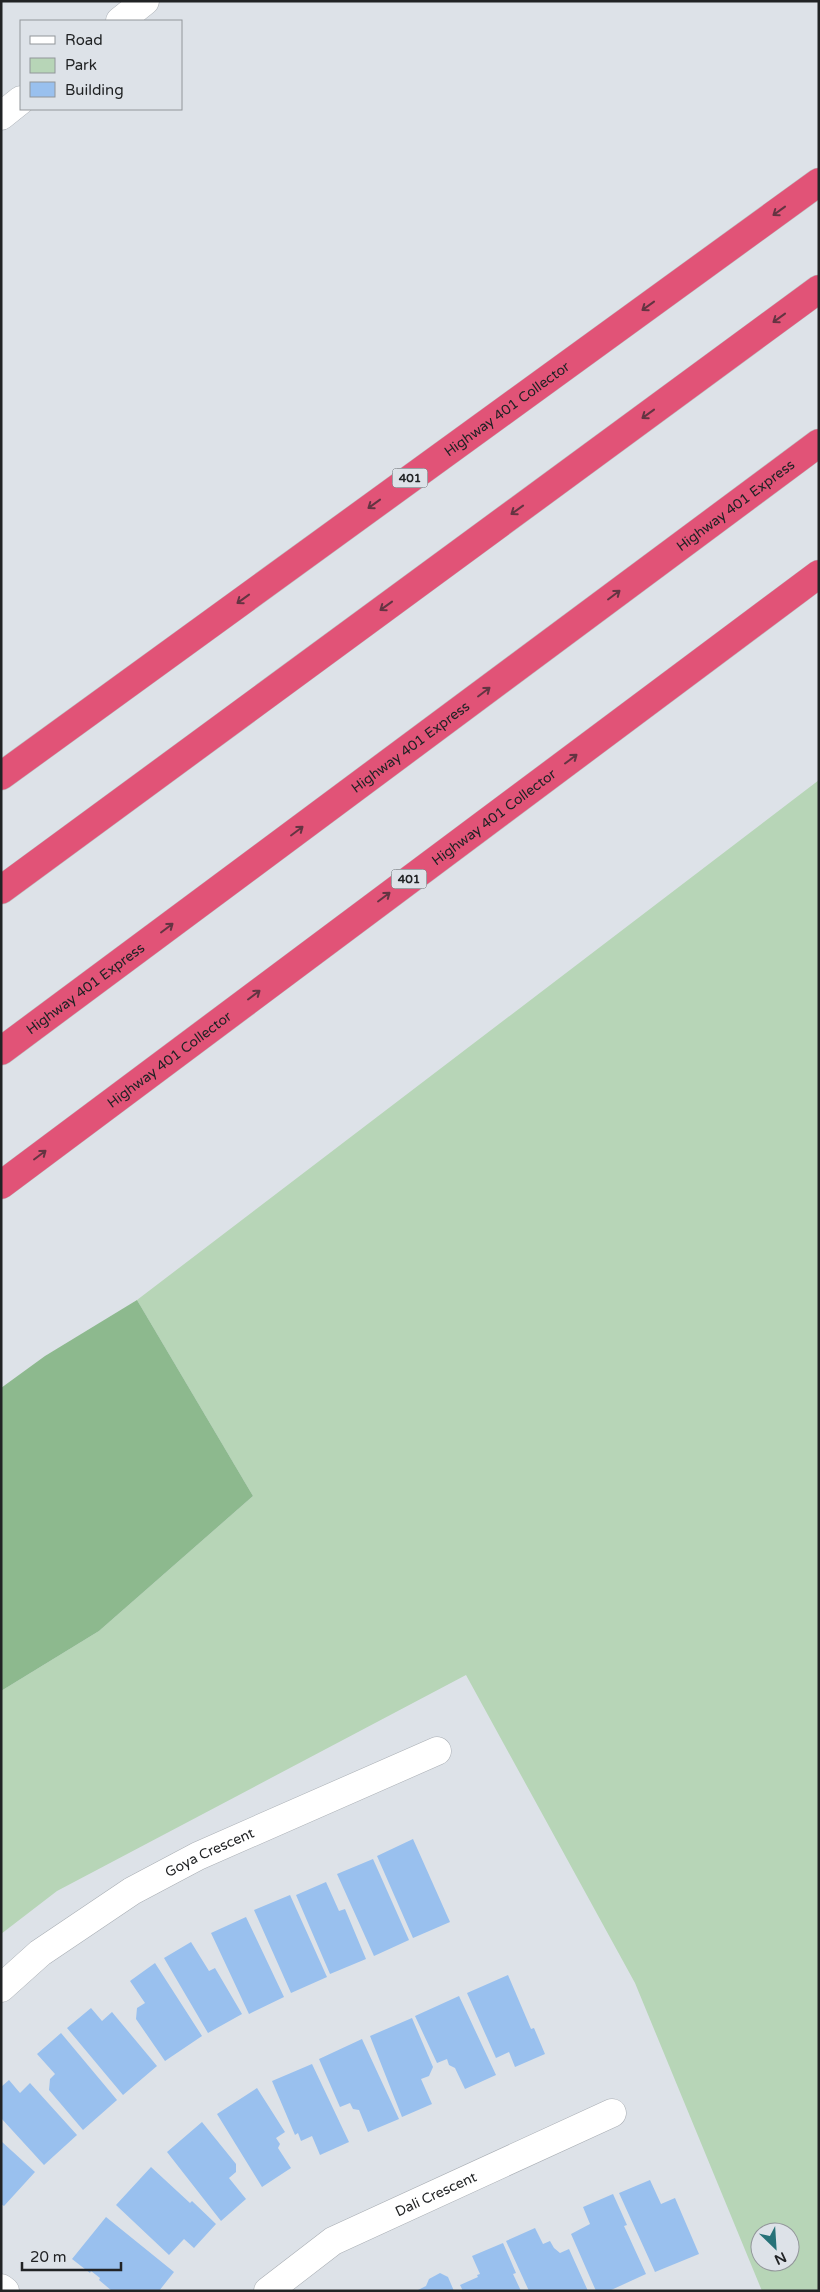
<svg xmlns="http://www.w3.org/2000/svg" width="820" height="2292" viewBox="0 0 820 2292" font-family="'Varela Round',sans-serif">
<rect width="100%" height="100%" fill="#dde2e8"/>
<path fill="#b7d5b7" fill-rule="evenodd" d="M819,780v1511h-57l-127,-308 -169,-308 -409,216 -56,43v-243l98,-60 154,-135 -116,-196zM760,2232h30v30h-30z"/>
<path fill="#8db98e" d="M137,1300l116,196 -154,135 -98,60v-303l44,-32z"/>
<path fill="#99c0ee" d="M413,1839l37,83 -37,16 -36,-82z
M373,1859l36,81 -35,16 -37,-82z
M326,1882l13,29 6,-2 21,50 -36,15 -34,-79z
M290,1895l37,82 -36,16 -37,-83z
M246,1917l38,80 -35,17 -38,-81z
M191,1942l18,29 6,-3 27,46 -34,19 -44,-75z
M155,1963l47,73 -37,25 -29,-42 1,-11 8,-5 -15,-22z
M508,1975l23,54 3,-1 11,26 -30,13 -6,-15 -13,6 -29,-65z
M459,1996l37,79 -31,14 -10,-21 -6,-3 -2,-6 -10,4 -22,-47z
M91,2008l11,13 10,-9 45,54 -34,29 -56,-67z
M412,2018l21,49 -4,9 -8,3 11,25 -30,13 -32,-81z
M61,2033l56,67 -34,30 -34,-40 1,-11 5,-5 -18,-20z
M362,2039l37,80 -31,13 -9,-22 -6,-1 -3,-6 -10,4 -21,-48z
M312,2064l37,78 -29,13 -8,-19 -11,5 -3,-8 -3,2 -23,-54z
M9,2080l11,13 10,-10 47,52 -33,30 -43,-47v-31z
M257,2088l28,44 -9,6 4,6 -2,4 13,20 -29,19 -45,-73z
M202,2122l34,42v8l-7,6 17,21 -25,22 -54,-69z
M1,2141l34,31 -31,34 -3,-2z
M151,2167l39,36 2,-2 24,23 -22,24 -10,-9 -15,16 -53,-50z
M650,2180l11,24 14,-6 24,56 -44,18 -36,-79z
M613,2194l14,31 -3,1 22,48 -37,17h-13l-25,-57 19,-10 -7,-17z
M106,2217l68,55 -15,19h-47l-13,-11 1,-2 -9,-7 -1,2 -18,-14z
M535,2228l8,16 7,-3 4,7 6,5 9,-4 19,42h-59l-23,-50z
M503,2243l13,30 -3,1 8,17h-58l-3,-6 18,-8 -1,-2 3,-1 -8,-18z
M440,2273l8,4 6,14h-38l10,-5 3,-7z"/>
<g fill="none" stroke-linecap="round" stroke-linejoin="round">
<defs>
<g id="minor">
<path d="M120,21l25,-20"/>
<path d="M1,116l20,-16"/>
<path id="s1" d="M1,1988l39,-35 92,-62 66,-35 239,-105"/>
<path d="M1,2288l4,3"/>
<path id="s2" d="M268,2291l65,-50 279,-128"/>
</g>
<g id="highway">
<path id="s3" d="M1,776l818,-594"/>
<path d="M1,890l818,-601"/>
<path id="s4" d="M1,1051l818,-608"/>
<path id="s5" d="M1,1185l818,-611"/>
</g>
</defs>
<use href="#minor" stroke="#a9aeb4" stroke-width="29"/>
<use href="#highway" stroke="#bcbdbe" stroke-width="29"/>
<use href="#minor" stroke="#fff" stroke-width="28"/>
<use href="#highway" stroke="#e15377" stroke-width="28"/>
</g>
<defs><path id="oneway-shaft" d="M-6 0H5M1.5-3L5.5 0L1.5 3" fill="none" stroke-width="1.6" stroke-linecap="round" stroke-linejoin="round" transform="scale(1.25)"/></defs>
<g stroke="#643442">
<use href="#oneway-shaft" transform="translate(779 211) rotate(144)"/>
<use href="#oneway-shaft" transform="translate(648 306) rotate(144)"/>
<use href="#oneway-shaft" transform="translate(779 318) rotate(144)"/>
<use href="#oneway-shaft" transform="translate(648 414) rotate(144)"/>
<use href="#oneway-shaft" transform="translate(374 504) rotate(144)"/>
<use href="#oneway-shaft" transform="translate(517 510) rotate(144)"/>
<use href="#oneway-shaft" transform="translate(614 595) rotate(-37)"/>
<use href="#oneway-shaft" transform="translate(243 599) rotate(144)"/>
<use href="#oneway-shaft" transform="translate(386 606) rotate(144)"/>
<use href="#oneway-shaft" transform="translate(484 692) rotate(-37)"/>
<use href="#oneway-shaft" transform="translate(571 759) rotate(-37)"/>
<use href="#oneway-shaft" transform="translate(297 831) rotate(-37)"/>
<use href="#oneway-shaft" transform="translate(384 897) rotate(-37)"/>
<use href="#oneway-shaft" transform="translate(167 928) rotate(-37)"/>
<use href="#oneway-shaft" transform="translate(254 995) rotate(-37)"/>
<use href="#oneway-shaft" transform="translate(40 1155) rotate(-37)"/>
</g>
<g text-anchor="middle" stroke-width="4" stroke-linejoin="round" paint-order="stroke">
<g fill="#dde2e8" stroke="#595c60" stroke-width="1">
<rect x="392.5" y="468.5" width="35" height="19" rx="4"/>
<rect x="391.5" y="869.5" width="35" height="19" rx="4"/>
</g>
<g font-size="12" font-weight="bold" fill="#212325">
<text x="410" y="482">401</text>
<text x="409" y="883">401</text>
</g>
<g font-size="14" fill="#212325" stroke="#dde2e8">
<text dy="5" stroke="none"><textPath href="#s3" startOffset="625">Highway 401 Collector</textPath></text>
<text dy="5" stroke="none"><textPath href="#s4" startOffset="915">Highway 401 Express</textPath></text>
<text dy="5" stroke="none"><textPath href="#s4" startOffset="510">Highway 401 Express</textPath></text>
<text dy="5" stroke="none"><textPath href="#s5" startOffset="615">Highway 401 Collector</textPath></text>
<text dy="5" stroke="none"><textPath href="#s4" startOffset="105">Highway 401 Express</textPath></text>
<text dy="5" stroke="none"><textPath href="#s5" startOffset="210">Highway 401 Collector</textPath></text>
<text dy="5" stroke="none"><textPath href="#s1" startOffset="250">Goya Crescent</textPath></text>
<text dy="5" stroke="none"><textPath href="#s2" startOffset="195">Dali Crescent</textPath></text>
</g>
</g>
<rect width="820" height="2292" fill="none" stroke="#212325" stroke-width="5"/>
<rect x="20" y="20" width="162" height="90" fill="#dde2e8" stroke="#92969a"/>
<rect x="30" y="36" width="25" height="8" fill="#ffffff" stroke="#92969a"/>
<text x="65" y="45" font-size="15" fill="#212325">Road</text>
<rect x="30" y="58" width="25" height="15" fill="#b7d5b7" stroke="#92969a"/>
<text x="65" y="70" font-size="15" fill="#212325">Park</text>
<rect x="30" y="82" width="25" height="15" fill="#99c0ee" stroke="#92969a"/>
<text x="65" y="95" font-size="15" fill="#212325">Building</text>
<g transform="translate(775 2247) rotate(155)"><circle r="24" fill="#dde2e8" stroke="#92969a"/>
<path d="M0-4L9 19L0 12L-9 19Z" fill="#277278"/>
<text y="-8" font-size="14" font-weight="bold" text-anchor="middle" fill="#212325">N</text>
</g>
<path d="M22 2262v8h99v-8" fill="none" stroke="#212325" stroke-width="2.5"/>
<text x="30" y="2262" font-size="15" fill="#212325" stroke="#dde2e8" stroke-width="4" paint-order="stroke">20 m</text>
</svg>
